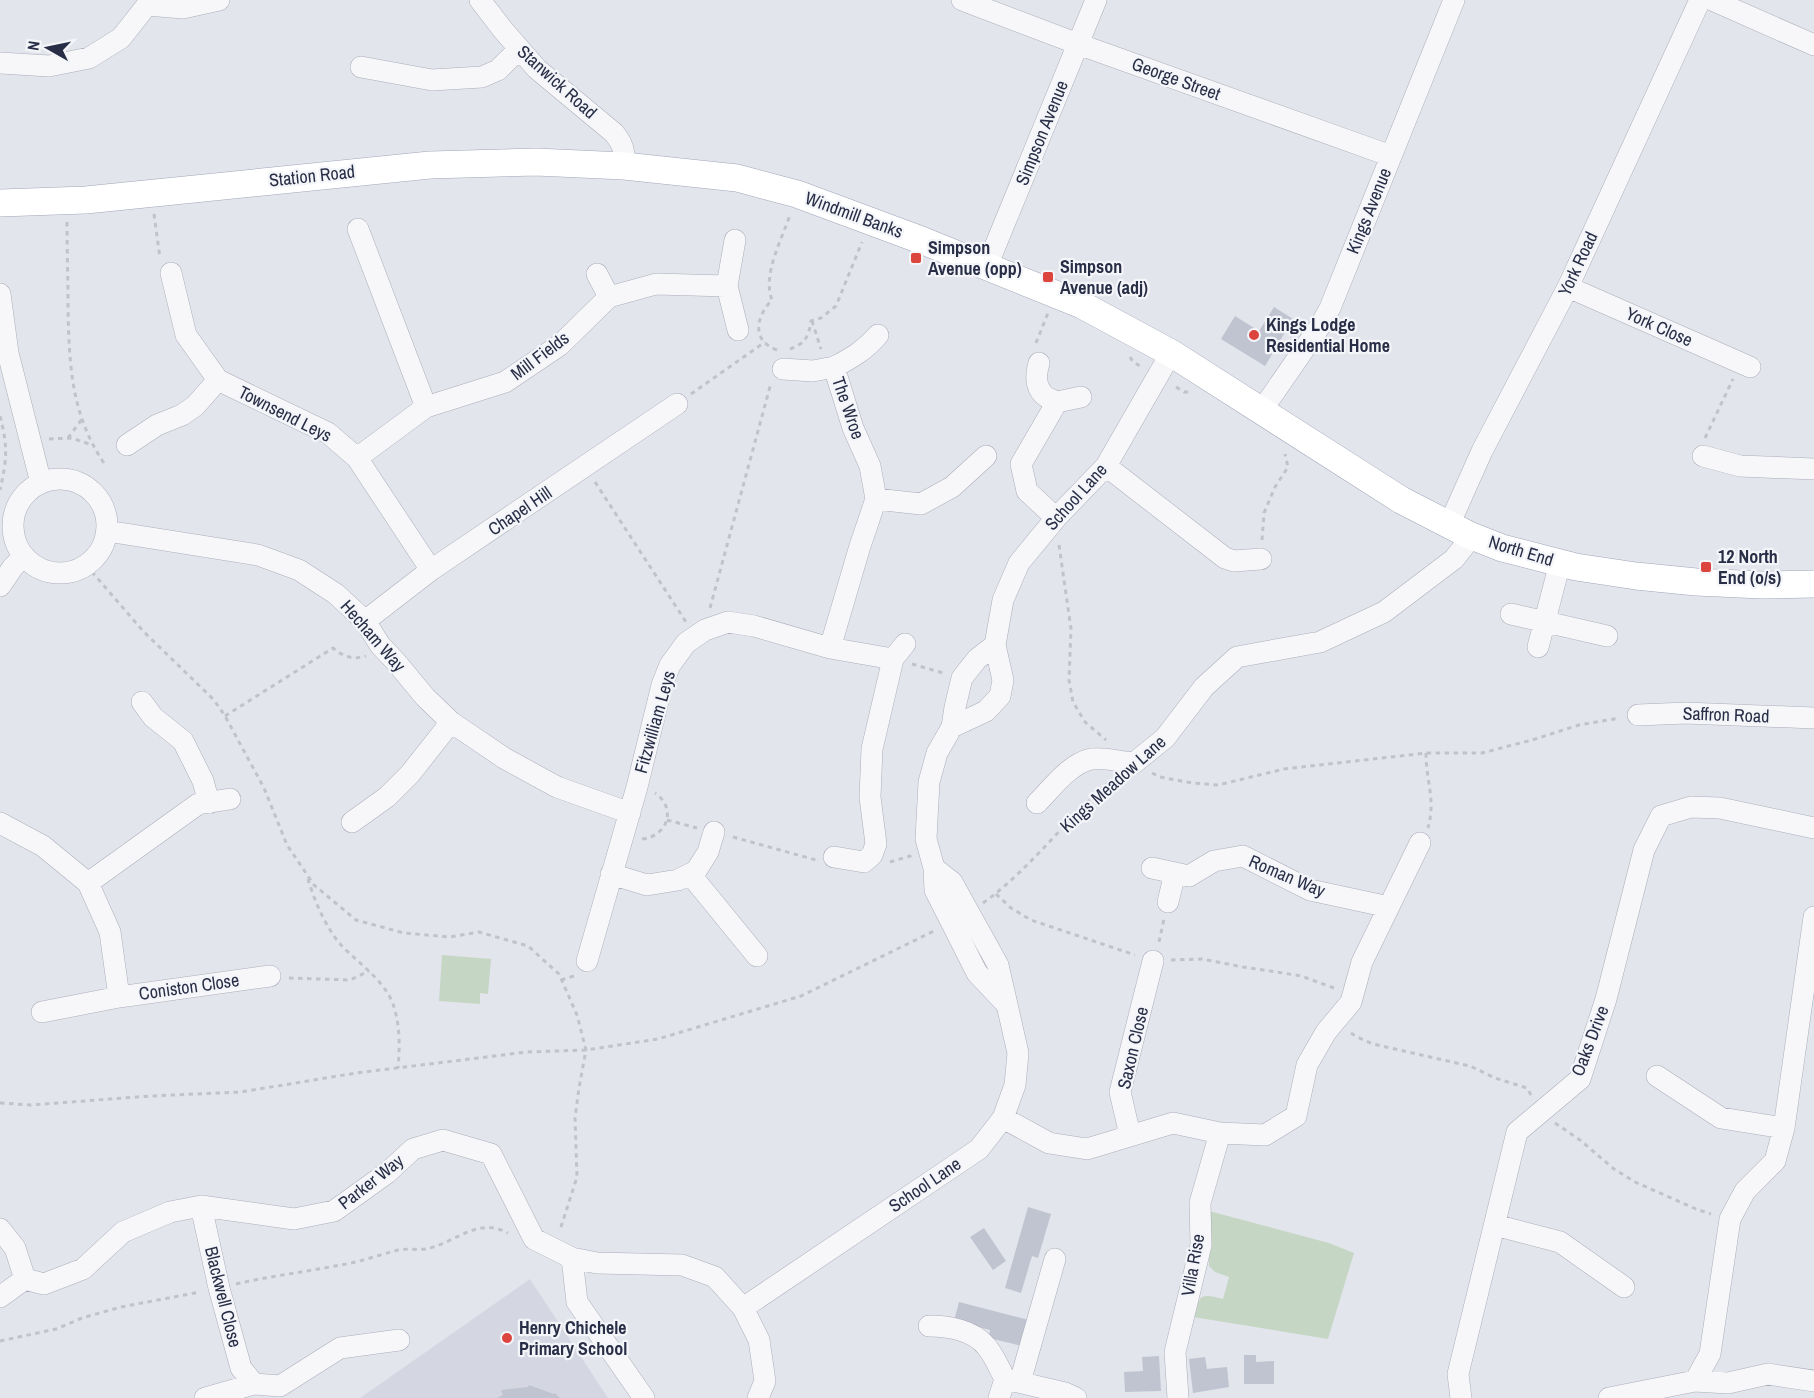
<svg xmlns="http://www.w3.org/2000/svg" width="1814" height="1398" viewBox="0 0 1814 1398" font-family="'Archivo Narrow',sans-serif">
<rect width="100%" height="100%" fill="#e3e5ec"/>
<path fill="#d4d7e2" d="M530,1279l78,119h-248z"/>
<path fill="#c5d7c4" d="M442,955l49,4 -3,35 -8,-1v11l-41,-3z
M1209,1211l120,32 25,10 -26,86 -135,-22c7,-22 7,-24 30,-18l6,-22 -14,-5 -6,-6z"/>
<path fill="#c0c3d0" d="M1274,307l19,12 -28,47 -44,-27 14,-23 24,15z
M1028,1207l23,7 -13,44 -6,-2 -11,37 -16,-5z
M984,1228l22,33 -13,9 -23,-33z
M959,1302l70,18 -7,26 -33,-8 1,-8 -36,-9z
M1244,1355h12v7l18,-1v23h-30z
M1159,1356l2,35 -36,1 -1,-20 19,-1 -1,-14z
M1205,1357l2,12 20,-2 2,20 -36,6 -4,-34z
M529,1385l25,9 1,-1 5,5h-63l6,-3 -2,-5 27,-3z"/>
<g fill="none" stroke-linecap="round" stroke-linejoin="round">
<defs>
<path id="minor" d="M480,0l23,30 34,39 77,64c9,11 11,18 10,33
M962,0l116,44 313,112
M1712,0l102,45
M0,63l49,3 40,-8 32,-20 26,-33 36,3 36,-8
M361,67l71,13 50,-3 16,-7 21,-21
M358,229l68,178
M735,240l-8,46 11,44
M987,266l109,-266
M171,273l15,62 32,45 110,53 29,25 74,112
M597,274l12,23
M1568,287l182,80
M0,294l8,59 33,130
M1039,363c-3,10 -4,23 4,31 3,4 10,6 14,8l-36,62 6,27 29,27
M834,367c18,-9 31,-17 44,-32
M783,369l30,2 21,-4 19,61 17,38 6,33 -16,47 -30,102
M1057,402l24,-5
M1262,410l58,-84 10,-18 124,-308
M127,445l30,-20 25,-10 13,-9 23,-26
M1703,456l37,10 74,3
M357,458l69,-51 79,-25 55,-37 49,-48 47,-13 71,2
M1106,466l119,92 9,3 27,-2
M13 526a47 47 0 1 1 94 0a47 47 0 1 1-94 0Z
M876,499l45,5 31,-17 34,-31
M1449,525l33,-74 86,-164 132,-287
M107,531l151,24 41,15 37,24 29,27 15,24 16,17 29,35 26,25 53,36 53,29 73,26
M0,586l13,-19 11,-11
M1511,614l96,22
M365,621l66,-51 246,-166
M995,645l-18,14 -15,19 -7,29 -3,20 -15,26 -8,29 -3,57 8,29 1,22 42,83 30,32
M1538,647l22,-84
M142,702l11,15 30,24 20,40 6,22
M1638,715l48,-2 128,5
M952,727l34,-16 14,-15 3,-16 -8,-35 8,-45 16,-37 37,-45 50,-52 65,-113
M1037,803c15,-15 32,-39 54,-44 13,-2 30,3 43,4l31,-25 39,-51 33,-30 83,-15 64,-30 70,-53 11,-14 4,-10
M352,822l35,-25 23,-23 41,-52
M0,823l43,23 45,37 22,49 9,65 151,-21
M834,857l30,5 8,-7 4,-11 -6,-47 2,-48 21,-90 12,-15
M1152,868l37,8 25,-15 29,-5 67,34 79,17
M611,874l36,11 31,-5 18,-9 12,-19 6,-20
M690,874l67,82
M88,883l110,-79 32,-5
M1168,902l7,-29
M587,961l50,-174 25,-102 8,-20 16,-22 19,-13 23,-8 26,4 76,22 63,11
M42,1012l77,-15
M1657,1076l64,42 63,10
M1003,1118l46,25 38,6 86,-26 47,10 45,2 31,-19 11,-51 19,-33 25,-30 11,-40 58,-119
M1130,1135l-10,-43 33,-131
M201,1206l18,82 22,80 13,16 26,2 60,-38 59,-8
M1495,1225l65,17 64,45
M0,1229l15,19 10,31
M572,1258l5,44 67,96
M0,1297l25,-18 19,5 39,-15 40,-37 47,-20 31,-6 93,13 40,-8 53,-38 26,-24 30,-9 48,14 43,85 38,19 25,5 85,2 33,12 28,31 16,32 6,41 -7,17
M743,1308l236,-159 24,-31 12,-33 3,-32 -20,-88 -46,-83 -18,-14
M929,1326c19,0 44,4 57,20 8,9 13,22 19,33
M1695,1381l15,-27 20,-135 15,-28 30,-30 9,-33 30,-211
M1020,1382l35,-123
M205,1398l49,-14
M999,1398l6,-19 60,14 11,5
M1178,1398l-3,-46 26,-107 -1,-42 20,-70
M1461,1398l-3,-24 59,-242 63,-53 26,-80 38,-149 17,-34 30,-9 29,1 94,20
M1609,1398l86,-17 33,2 40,-9 46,7"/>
<path id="major" d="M0,203l86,-3 344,-35 106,-3 88,4 113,12 60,16 124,46 161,65 89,48 230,147 68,35 33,13 74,19 60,9 60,6 66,3 52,-1"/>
</defs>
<use href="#minor" stroke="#abaeba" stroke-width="22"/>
<use href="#major" stroke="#a1a6b9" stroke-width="28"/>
<path stroke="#c1c3cb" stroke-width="3" stroke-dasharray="4.5 4.5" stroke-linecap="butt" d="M154,214l6,44
M67,222c0,28 1,56 1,84 1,59 3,110 38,160
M812,321l9,28
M1036,343l12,-30
M790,349c15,-5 19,-13 21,-28l10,-3 15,-12 26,-64
M777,350c-26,-9 -21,-34 -5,-50 -10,-25 10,-61 18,-85
M1130,357l3,5 7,4
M1176,387l8,5h6
M691,394l74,-52
M0,416c8,31 7,43 0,74
M68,438l14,-19
M1705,438l28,-59
M49,439l23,-1 20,7
M595,482l91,140
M1262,540l2,-27 11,-26 13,-20 -3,-13
M1059,545l12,84 -2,51 4,22 12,20 21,18
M86,565l57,66 71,69 11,16 39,72 23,57 27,40 42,35 48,13 46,4 29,-5 49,14 31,28 18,41 9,35 -7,38 -4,30 2,59 -17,53
M710,608l61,-225
M912,664l31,9
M225,716l108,-68c11,9 20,12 33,8
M1426,753c0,30 10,45 2,75
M1152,773l8,4 32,6 26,2 66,-16 142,-16h56l50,-13 47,-15 41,-7
M667,820l30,8
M733,837l83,23
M642,839c26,-3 35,-31 13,-46
M890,862l20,-6 1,3
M308,879c6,21 18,49 33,66 16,17 44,36 52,59 7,20 7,43 5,64
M996,894l15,14 20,12 104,35
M983,903c49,-35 84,-86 130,-124
M1159,942l5,-23
M1171,960l31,-1 41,8 40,6 18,3 33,12
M289,978l61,2 19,-9
M561,980l16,-5
M1351,1033l6,4 16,7 97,22 25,12 32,10 4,7
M0,1103l31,2 119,-9 91,-4 115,-19 171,-21 59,-2 72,-11 143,-43 133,-65
M1555,1123l25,17 34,29 21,13 61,27 15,5
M236,1284c34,-8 69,-12 104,-19 20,-3 39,-10 58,-15 11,-2 22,1 32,-2 27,-7 49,-31 78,-15
M0,1341l56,-12 26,-11 39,-11 79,-15"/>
<use href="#minor" stroke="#f7f7fa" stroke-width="21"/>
<use href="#major" stroke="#fff" stroke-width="27"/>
</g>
<g fill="#db453e" stroke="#f3f5f9" stroke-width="2">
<rect x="910" y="252" width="12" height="12" rx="3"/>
<rect x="1042" y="271" width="12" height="12" rx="3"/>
<circle cx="1254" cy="335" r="6"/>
<rect x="1700" y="561" width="12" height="12" rx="3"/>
<circle cx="507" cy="1338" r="6"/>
</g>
<g text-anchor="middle" stroke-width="4.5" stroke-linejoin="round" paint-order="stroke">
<g font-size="18" fill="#292e47" stroke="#f3f5f9">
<text transform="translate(1176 79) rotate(20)" y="6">George Street</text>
<text transform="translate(557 82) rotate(42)" y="6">Stanwick Road</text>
<text transform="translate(1042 133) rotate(-68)" y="6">Simpson Avenue</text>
<text transform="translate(312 176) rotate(-6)" y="6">Station Road</text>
<text transform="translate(1369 211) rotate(-68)" y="6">Kings Avenue</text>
<text transform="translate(854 215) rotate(20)" y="6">Windmill Banks</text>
<text transform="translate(1578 264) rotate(-65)" y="6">York Road</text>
<text transform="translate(1659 327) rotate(24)" y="6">York Close</text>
<text transform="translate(540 356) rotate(-37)" y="6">Mill Fields</text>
<text transform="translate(848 408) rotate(71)" y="6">The Wroe</text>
<text transform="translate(285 414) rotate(27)" y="6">Townsend Leys</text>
<text transform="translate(1076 497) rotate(-48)" y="6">School Lane</text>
<text transform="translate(520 511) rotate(-34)" y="6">Chapel Hill</text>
<text transform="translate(1521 551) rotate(17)" y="6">North End</text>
<text transform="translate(373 636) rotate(49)" y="6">Hecham Way</text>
<text transform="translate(1726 715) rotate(2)" y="6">Saffron Road</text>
<text transform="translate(655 722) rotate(-74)" y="6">Fitzwilliam Leys</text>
<text transform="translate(1113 784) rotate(-42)" y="6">Kings Meadow Lane</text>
<text transform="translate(1287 876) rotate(23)" y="6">Roman Way</text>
<text transform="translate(189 987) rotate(-8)" y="6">Coniston Close</text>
<text transform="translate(1590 1041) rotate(-69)" y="6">Oaks Drive</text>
<text transform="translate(1133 1048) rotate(-77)" y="6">Saxon Close</text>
<text transform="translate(371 1182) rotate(-38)" y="6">Parker Way</text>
<text transform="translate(925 1185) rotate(-34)" y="6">School Lane</text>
<text transform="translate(1193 1265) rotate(-80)" y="6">Villa Rise</text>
<text transform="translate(223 1297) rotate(76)" y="6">Blackwell Close</text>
</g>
<g font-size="18" font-weight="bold" fill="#292e47" stroke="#f3f5f9" text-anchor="start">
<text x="928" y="254">Simpson<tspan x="928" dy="21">Avenue (opp)</tspan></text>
<text x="1060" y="273">Simpson<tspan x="1060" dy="21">Avenue (adj)</tspan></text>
<text x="1266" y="331">Kings Lodge<tspan x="1266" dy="21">Residential Home</tspan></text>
<text x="1718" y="563">12 North<tspan x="1718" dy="21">End (o/s)</tspan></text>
<text x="519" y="1334">Henry Chichele<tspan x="519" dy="21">Primary School</tspan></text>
</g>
</g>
<g transform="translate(48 48) rotate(279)" stroke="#f3f5f9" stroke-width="4.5" paint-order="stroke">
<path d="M0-4.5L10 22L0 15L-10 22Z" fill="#292e47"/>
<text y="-9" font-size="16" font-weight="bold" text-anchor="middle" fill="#292e47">N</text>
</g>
</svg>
